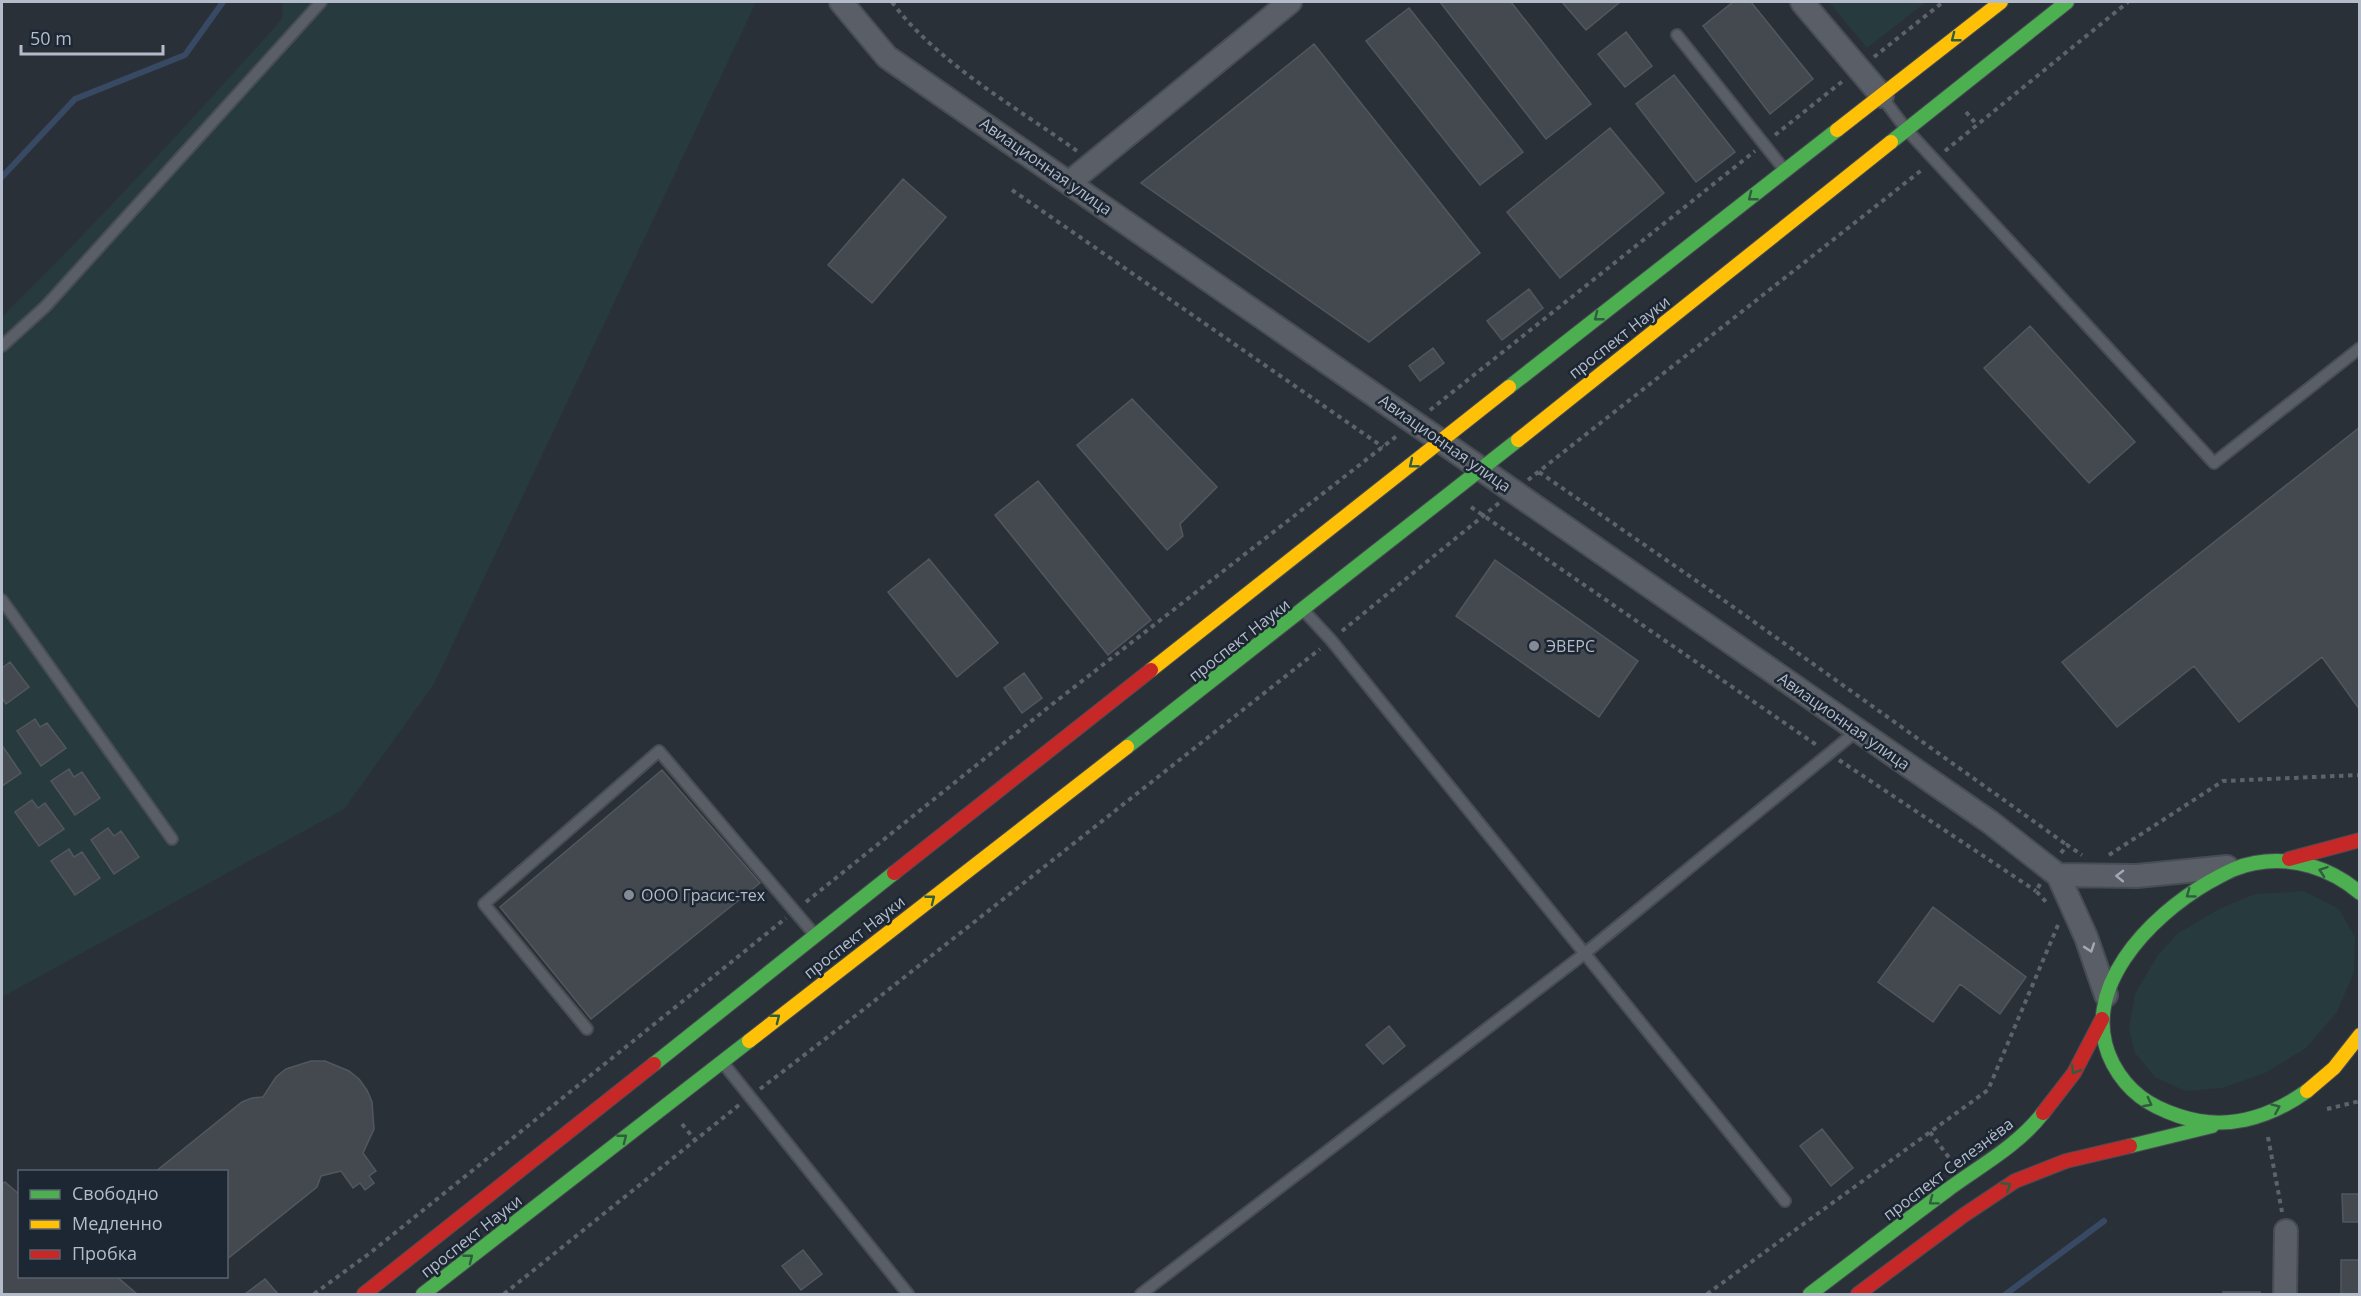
<svg xmlns="http://www.w3.org/2000/svg" width="2361" height="1296" viewBox="0 0 2361 1296" font-family="'Open Sans',sans-serif">
<rect width="100%" height="100%" fill="#2a3038"/>
<path fill="#273a3e" d="M283,2h473l-322,682 -90,125 -342,188v-680c97,-96 189,-196 280,-298z
M1829,2h97l-59,46z
M2303,891l36,18 16,28 -1,35 -17,40 -31,36 -41,25 -43,15 -37,3 -30,-14 -20,-24 -6,-24 6,-35 23,-39 19,-21 42,-25 36,-15z"/>
<g fill="none" stroke-linecap="round" stroke-linejoin="round">
<path stroke="#384963" stroke-width="6" d="M2,177l73,-78 110,-44 38,-53
M2006,1294l98,-73"/>
</g>
<path fill="#444950" stroke="#52575f" stroke-width="1.5" d="M1440,2h71l80,102 -45,35z
M1562,2h58l-34,28z
M1733,2h18l62,77 -43,35 -67,-88z
M1409,8l114,144 -43,33 -114,-144z
M1626,32l26,34 -27,21 -27,-33z
M1314,44l166,209 -111,89 -228,-159z
M1674,75l61,77 -39,30 -60,-78z
M1610,128l54,65 -104,85 -53,-66z
M903,179l43,38 -74,86 -44,-38z
M1529,289l14,19 -41,32 -15,-19z
M2030,326l105,116 -46,41 -105,-115z
M1433,348l11,15 -24,18 -11,-15z
M1132,399l85,88 -37,37 3,12 -16,14 -90,-105z
M2360,427v283l-38,-53 -83,65 -45,-56 -77,61 -55,-65z
M1038,481l113,139 -43,35 -113,-140z
M929,559l69,84 -41,34 -69,-85z
M1495,560l143,101 -39,56 -143,-101z
M10,662l19,25 -23,17 -4,-6v-30z
M1024,673l18,25 -20,15 -18,-25z
M35,719l5,8 7,-4 19,25 -25,18 -24,-35z
M3,747l18,26 -19,13v-38z
M69,769l5,8 8,-5 18,26 -25,17 -24,-34z
M662,770l98,113 -169,136 -91,-112z
M32,800l6,8 7,-5 19,26 -25,17 -24,-34z
M108,828l6,8 7,-5 18,26 -25,17 -23,-34z
M69,849l5,8 8,-5 18,26 -25,17 -24,-34z
M1933,907l93,70 -26,37 -40,-30 -27,38 -55,-40z
M1389,1026l16,20 -22,18 -17,-19z
M311,1061h14l24,10 10,8 8,11 5,12 2,27 -11,24 13,18 -7,5 5,7 -9,7 -5,-7 -7,5 -12,-17 -20,5 -4,11 -91,73v-88h-71l87,-70 10,-4 11,-1 13,-20 10,-8z
M1822,1129l31,39 -22,18 -31,-40z
M5,1182l15,13v81h96l21,18h-135v-110z
M2342,1194h18v28h-17z
M803,1250l19,24 -21,16 -19,-24z
M2341,1260h19v34h-19z
M265,1279l13,15h-33z
M2223,1292h37v2h-37z"/>
<g fill="none" stroke-linecap="round" stroke-linejoin="round">
<defs>
<path id="lane" d="M1677,35l106,133
M1882,97l24,32 308,334 146,-115
M2,346l44,-40 275,-304
M2,600l170,239
M1306,613l25,27 454,561
M587,1029l-103,-125 175,-153 155,183
M723,1063l185,231
M1141,1294l443,-340 274,-224"/>
<path id="street" d="M841,2l46,55 1103,765 60,47 8,6 28,62 20,58
M1802,2l80,94
M1070,182l220,-180
M2058,875l79,1 90,-9
M2285,1294l1,-63"/>
<path id="fast" d="M1891,142l176,-140
M1509,387l328,-257
M1127,747l391,-307
M654,1064l240,-191
M2307,1091c-39,28 -83,40 -128,25 -30,-10 -51,-24 -66,-52 -38,-73 37,-148 96,-182 15,-8 28,-16 46,-19 38,-7 76,5 105,30
M2130,1146l82,-20
M423,1294l326,-253
M1810,1294c45,-34 90,-69 136,-103 32,-24 72,-45 97,-78"/>
<path id="slow" d="M1837,130l164,-128
M1518,440l373,-298
M1151,670l358,-283
M749,1041l378,-294
M2307,1091l27,-23 26,-33"/>
<path id="jam" d="M2289,859l71,-19
M894,873l257,-203
M2043,1113l31,-40 28,-54
M364,1294l290,-230
M1858,1294l106,-79 51,-34 51,-20 64,-15"/>
</defs>
<use href="#lane" stroke="#484c53" stroke-width="14"/>
<use href="#street" stroke="#484c53" stroke-width="26"/>
<use href="#fast" stroke="#484c53" stroke-width="16"/>
<use href="#slow" stroke="#484c53" stroke-width="16"/>
<use href="#jam" stroke="#484c53" stroke-width="16"/>
<path stroke="#5d636a" stroke-width="4" stroke-dasharray="4.5 4.5" stroke-linecap="butt" d="M892,2c44,60 124,105 185,149
M1874,57l69,-55
M1966,112l11,13
M1775,135l69,-55
M1945,151l183,-149
M1012,190l371,257
M1430,410l325,-259
M1539,472l162,112 366,261
M1528,480l395,-311
M1471,507l347,239
M1342,631l157,-128
M1839,760l197,131
M2061,853l6,-8 15,10
M2109,855l114,-74 137,-6
M2040,884l-4,7 12,13
M806,902l244,-196 348,-271
M760,1089l99,-76 461,-364
M2327,1109l33,-8
M682,1124l13,16
M1930,1132l20,27
M2268,1137l14,75
M314,1294l56,-41 416,-335
M504,1294l235,-189
M1707,1294l281,-204 70,-165"/>
<use href="#lane" stroke="#5a5e66" stroke-width="10"/>
<use href="#street" stroke="#5a5e66" stroke-width="22"/>
<use href="#fast" stroke="#4caf50" stroke-width="14"/>
<use href="#slow" stroke="#ffc107" stroke-width="14"/>
<use href="#jam" stroke="#c62828" stroke-width="14"/>
</g>
<defs><path id="oneway-chevron" d="M-2-3.5L2.5 0L-2 3.5" fill="none" stroke-width="1.6" stroke-linecap="round" stroke-linejoin="round" transform="scale(1.5)"/></defs>
<g stroke="#305d3f">
<use href="#oneway-chevron" transform="translate(1955 38) rotate(142)"/>
<use href="#oneway-chevron" transform="translate(1752 197) rotate(142)"/>
<use href="#oneway-chevron" transform="translate(1598 317) rotate(142)"/>
<use href="#oneway-chevron" transform="translate(1413 464) rotate(141)"/>
<use href="#oneway-chevron" transform="translate(2323 871) rotate(-161)"/>
<use href="#oneway-chevron" transform="translate(2190 894) rotate(144)"/>
<use href="#oneway-chevron" transform="translate(931 899) rotate(-38)"/>
<use href="#oneway-chevron" transform="translate(776 1018) rotate(-38)"/>
<use href="#oneway-chevron" transform="translate(2075 1070) rotate(121)"/>
<use href="#oneway-chevron" transform="translate(2148 1103) rotate(28)"/>
<use href="#oneway-chevron" transform="translate(2276 1108) rotate(-23)"/>
<use href="#oneway-chevron" transform="translate(623 1138) rotate(-38)"/>
<use href="#oneway-chevron" transform="translate(2007 1186) rotate(-33)"/>
<use href="#oneway-chevron" transform="translate(1933 1201) rotate(143)"/>
<use href="#oneway-chevron" transform="translate(469 1258) rotate(-38)"/>
</g>
<g stroke="#a2a9b5">
<use href="#oneway-chevron" transform="translate(2120 876) rotate(-179)"/>
<use href="#oneway-chevron" transform="translate(2090 948) rotate(71)"/>
</g>
<g fill="#848b96" stroke="#1d2633" stroke-width="2">
<circle cx="1534" cy="646" r="6"/>
<circle cx="629" cy="895" r="6"/>
</g>
<g text-anchor="middle" stroke-width="5" stroke-linejoin="round" paint-order="stroke">
<g font-size="16" fill="#b4bcc9" stroke="#1d2633">
<text transform="translate(1046 166) rotate(35)" y="6">Авиационная улица</text>
<text transform="translate(1619 337) rotate(-38)" y="6">проспект Науки</text>
<text transform="translate(1445 443) rotate(35)" y="6">Авиационная улица</text>
<text transform="translate(1239 640) rotate(-38)" y="6">проспект Науки</text>
<text transform="translate(1844 721) rotate(35)" y="6">Авиационная улица</text>
<text transform="translate(854 937) rotate(-38)" y="6">проспект Науки</text>
<text transform="translate(1948 1169) rotate(-37)" y="6">проспект Селезнёва</text>
<text transform="translate(471 1236) rotate(-38)" y="6">проспект Науки</text>
</g>
<g font-size="16" fill="#b4bcc9" stroke="#1d2633" text-anchor="start">
<text x="1546" y="652">ЭВЕРС</text>
<text x="641" y="901">ООО Грасис-тех</text>
</g>
</g>
<rect width="2361" height="1296" fill="none" stroke="#b4bcc9" stroke-width="6"/>
<rect x="18" y="1170" width="210" height="108" fill="#1d2633" stroke="#59626f" stroke-width="1.5"/>
<rect x="30" y="1190" width="30" height="9" fill="#4caf50" stroke="#59626f" stroke-width="1.5"/>
<text x="72" y="1200" font-size="18" fill="#b4bcc9">Свободно</text>
<rect x="30" y="1220" width="30" height="9" fill="#ffc107" stroke="#59626f" stroke-width="1.5"/>
<text x="72" y="1230" font-size="18" fill="#b4bcc9">Медленно</text>
<rect x="30" y="1250" width="30" height="9" fill="#c62828" stroke="#59626f" stroke-width="1.5"/>
<text x="72" y="1260" font-size="18" fill="#b4bcc9">Пробка</text>
<path d="M21 45v9h142v-9" fill="none" stroke="#b4bcc9" stroke-width="3"/>
<text x="30" y="45" font-size="18" fill="#b4bcc9" stroke="#1d2633" stroke-width="4.5" paint-order="stroke">50 m</text>
</svg>
